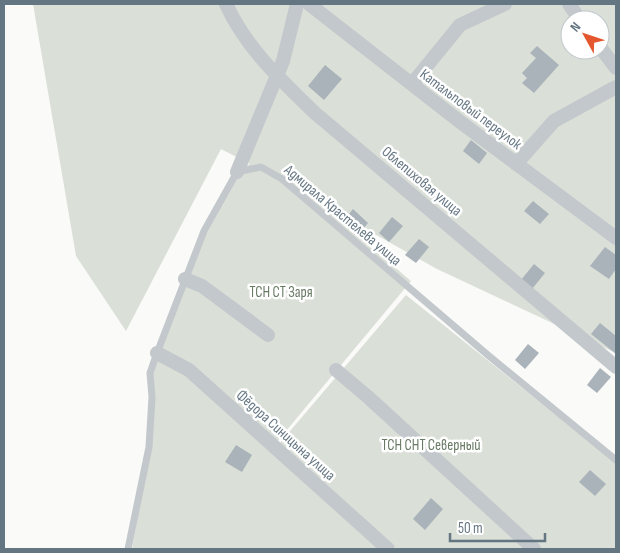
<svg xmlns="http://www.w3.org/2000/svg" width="620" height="553" viewBox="0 0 620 553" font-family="'Sofia Sans Condensed',sans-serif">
<rect width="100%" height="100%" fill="#fafaf8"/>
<path fill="#dadfd7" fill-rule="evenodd" d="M33,4h583v349l-179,-84 -116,-65 90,77 -140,168 111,100h-250l11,-62 9,-113 51,-134 36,-65 6,-9 5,-2 -29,-15 -95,182 -50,-75zM570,20h30v30h-30z
M406,295l210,168v86h-219l-118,-105z"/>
<path fill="#aab3b9" d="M537,46l22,19 -25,28 -12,-10 5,-5 -5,-5 14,-15 -6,-5z
M325,65l17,14 -18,21 -16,-14z
M471,140l16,13 -8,11 -16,-13z
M533,201l16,13 -9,10 -16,-13z
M353,209l15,14 -8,10 -16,-13z
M392,217l11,9 -14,16 -10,-9z
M419,239l10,8 -13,16 -11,-8z
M605,247l11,8v14l-7,10 -19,-13z
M534,264l11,9 -13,16 -11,-9z
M600,323l16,13v18l-25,-20z
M528,344l11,9 -14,16 -10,-9z
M600,368l11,9 -14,16 -10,-8z
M236,445l16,10 -10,17 -17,-10z
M590,470l16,14 -11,12 -16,-14z
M431,498l12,11 -18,21 -12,-11z"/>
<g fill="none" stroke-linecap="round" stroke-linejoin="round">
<path stroke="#c3c8cc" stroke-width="7" d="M128,549l21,-102 3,-50 -2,-24 7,-20 47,-122 33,-59 24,-5 21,12 207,177 127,104"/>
<path stroke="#c3c8cc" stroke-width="14" d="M226,4c20,44 55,76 89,109l301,254
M309,4l150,117 157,117
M569,4l11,16
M600,47l16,21
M412,84l48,-59 45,-21
M516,164l38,-43 62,-34
M237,172l46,-111 14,-57
M185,279l17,7 66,49
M157,353l32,17 199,179
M336,370l32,27 166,152"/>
</g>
<g text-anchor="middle" stroke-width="5" stroke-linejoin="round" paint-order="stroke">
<g font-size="15" fill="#657683" stroke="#fff">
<text transform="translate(471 109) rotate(37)" y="5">Катальповый переулок</text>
<text transform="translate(422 181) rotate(40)" y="5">Облепиховая улица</text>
<text transform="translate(343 215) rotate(40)" y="5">Адмирала Крастелева улица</text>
<text transform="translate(286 435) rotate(42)" y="5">Фёдора Синицына улица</text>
</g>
<g font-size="15" fill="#687a64" stroke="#fff">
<text x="281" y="297">ТСН СТ Заря</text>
<text x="431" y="450">ТСН СНТ Северный</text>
</g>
</g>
<rect width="620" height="553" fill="none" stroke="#657683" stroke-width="10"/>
<g transform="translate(585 35) rotate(310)"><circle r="24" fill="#ffffff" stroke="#c1c8cd"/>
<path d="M0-4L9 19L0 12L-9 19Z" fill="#e4572e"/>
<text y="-8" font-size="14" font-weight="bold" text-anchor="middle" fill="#657683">N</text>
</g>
<path d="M450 533v8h95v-8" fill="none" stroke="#657683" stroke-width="2.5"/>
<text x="458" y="533" font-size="15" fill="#657683" stroke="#ffffff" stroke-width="4" paint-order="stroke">50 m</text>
</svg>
